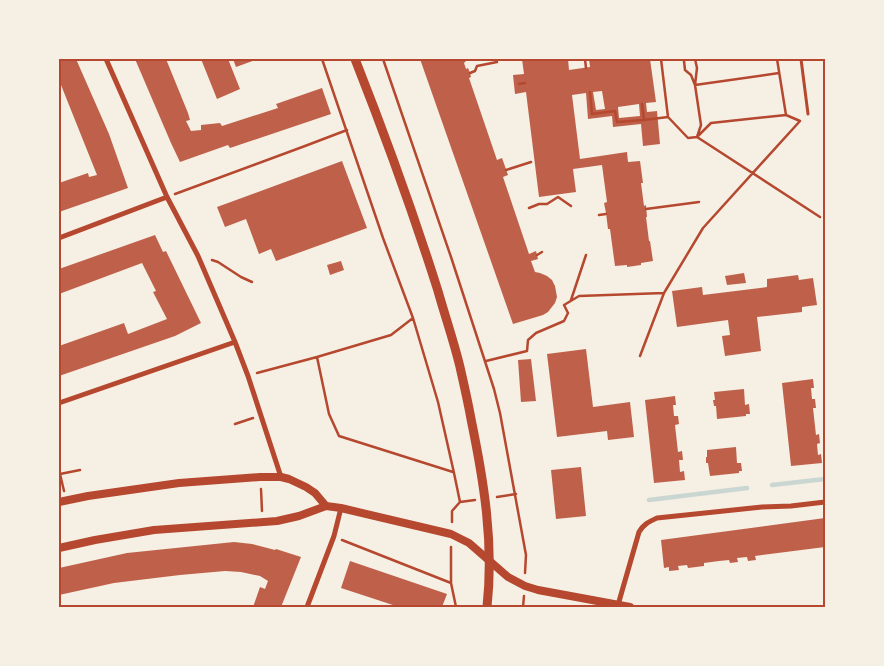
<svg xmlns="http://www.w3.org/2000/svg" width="884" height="666" viewBox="0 0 884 666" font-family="'Exo 2',sans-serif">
<rect width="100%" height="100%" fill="#f6efe4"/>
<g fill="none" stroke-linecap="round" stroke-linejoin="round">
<path stroke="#c9d6d2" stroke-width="4.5" d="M772,485l53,-6
M649,500l98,-12"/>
</g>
<path fill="#bf614a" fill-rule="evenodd" d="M59,59h17l33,75 19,54 -69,24v-29l29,-10 1,4 8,-2 -38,-95z
M135,59h31l22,54 2,7 -4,1 5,10 10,-1v-5l19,-2 2,3 56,-18 -2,-4 46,-16 9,26 -101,34 -2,-3 -48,17 -9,-19z
M201,59h27l12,30 -23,10z
M233,59h25l-22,8z
M420,59h48l-4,4 2,6 2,-1 2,5 1,4 -2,1 28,82 5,-2 6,17 -5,2 26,77 7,-3 2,8 -7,2 4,11 5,1 7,3 5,4 3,6 2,11 -2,6 -7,9 -5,3 -30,9z
M522,59h46l1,11 21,-3 -1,-8h61l6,43 -10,1 1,9 10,-1 3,33 -17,2 -2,-22 -28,3 -1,-11 -24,3 -2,-26 -14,2 8,64 47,-7 1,10 12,-1 3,22h-2l3,23 2,-1 1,12h-1l3,24h1l3,20 -12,2v2l-14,2v-2l-12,1 -5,-37h-2l-2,-16 -2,-10 3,-1 -5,-37 -29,4 3,23 -37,5 -13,-105 -11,2 -2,-19 11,-1zM602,91l3,18 -9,1 -3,-18zM639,104l1,12 -21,2 -1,-11z
M342,161l25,67 -91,33 -5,-12 -12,5 -13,-35 -21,8 -8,-20z
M155,235l8,17 3,-1 35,72 -26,13 -116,40v-30l65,-23 4,11 39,-15 -14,-27 3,-1 -14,-28 -83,31v-25z
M341,261l3,9 -14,5 -3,-10z
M744,273l2,10 -19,2 -2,-9z
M798,275l1,5 14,-2 4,27 -15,2v5l-45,5 4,34 -36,5 -3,-20 8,-1 -2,-15 -51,7 -5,-36 30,-4 1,8 64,-8v-8z
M586,349l7,58 37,-5 4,35 -26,3 -1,-9 -50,6 -10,-83z
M531,359l5,42 -15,1 -3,-42z
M813,379l1,9h-3l1,11h3l1,9h-3l3,27 3,-1 1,9 -3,1 1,11 3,-1 1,9 -31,3 -9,-83z
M744,389l1,16 4,-1 1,10h-4v2l-29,3 -1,-13h-2l-1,-6h2l-1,-8z
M675,396l1,9h-3l1,11h4l1,8 -4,1 3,27 4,-1 1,9h-4l1,12 4,-1 1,9 -31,3 -9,-83z
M736,447l1,16h4l1,8h-3v2l-29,3 -2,-13h-2v-6h1v-7z
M581,467l5,49 -30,3 -5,-49z
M825,518v29l-70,9 1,4 -8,1 -1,-4 -10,1 1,4 -8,1 -1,-3 -10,1 -15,2v3l-16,2 -1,-3 -9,1 1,4 -10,1v-4l-5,1 -3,-28z
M234,542l18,2 23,6 1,-1 25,8 -20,50h-28l7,-20 5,2 3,-8 -8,-5 -19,-4 -16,-1 -45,4 -66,8 -55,12v-27l68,-15z
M350,561l97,33 -5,13h-43l-58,-19z"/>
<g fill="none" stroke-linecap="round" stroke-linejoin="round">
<path stroke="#b5482f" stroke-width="2.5" d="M322,59l61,179 30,80 25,84 16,71 6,29
M383,59l68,198 43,132 6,24 26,142 -1,18
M585,59l1,9
M661,59l7,58
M686,59l-2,2 1,9 6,5 4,10 6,40 -4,12 123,80
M695,59l2,9 -2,17 84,-12
M777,59l9,56
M470,73l5,-2 2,-5 20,-4
M519,84l6,-1
M590,92l2,22 23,-3 2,11 27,-2
M506,170l25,-8
M175,194l130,-48 42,-16
M529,208l10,-4h8l11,-7 13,9
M646,209l53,-7
M599,215l7,-1
M537,255l5,-3
M212,260l6,2 23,15 11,5
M571,300l15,-45
M640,356l24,-63
M317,357l74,-22 22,-17
M486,361l41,-10 1,-11 8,-7 28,-12 4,-8 -4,-8 15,-9 85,-3 39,-65 97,-107 -14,-6 -75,8 -14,14 -9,1 -20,-21 -24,3 -2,-16
M257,373l60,-16 12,57 10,22 114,36
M235,424l18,-6
M261,489l1,22
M64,491l-4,-17 20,-4
M497,497l19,-3
M452,522v-11l8,-9 15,-2
M342,540l109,43
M451,547v36l5,24
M523,607l1,-11"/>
<path stroke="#b5482f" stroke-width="3" d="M801,59l7,55"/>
<path stroke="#b5482f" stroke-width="5" d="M106,59l61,138 31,59 37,86 13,34 33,101
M59,238l108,-41
M59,403l176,-61
M618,605l21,-73c4,-7 9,-10 18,-14l105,-11 29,-1 34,-4
M307,607l27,-71 7,-28"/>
<path stroke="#b5482f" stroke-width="8" d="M59,502l29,-6 91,-13 81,-6h21l8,2 17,8 9,6 11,13
M59,548l36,-8 59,-10 123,-9 22,-5 27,-10 15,2 110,26 18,9 39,34 17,9 13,4 92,17"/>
<path stroke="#b5482f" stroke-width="9" d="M355,59c30,76 58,153 83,232 7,25 16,51 22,76 4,18 8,35 11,52 13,63 23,124 16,188"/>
</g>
<rect width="884" height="666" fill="none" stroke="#f6efe4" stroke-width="120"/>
<rect x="60" y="60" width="764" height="546" fill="none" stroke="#b5482f" stroke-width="2"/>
</svg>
